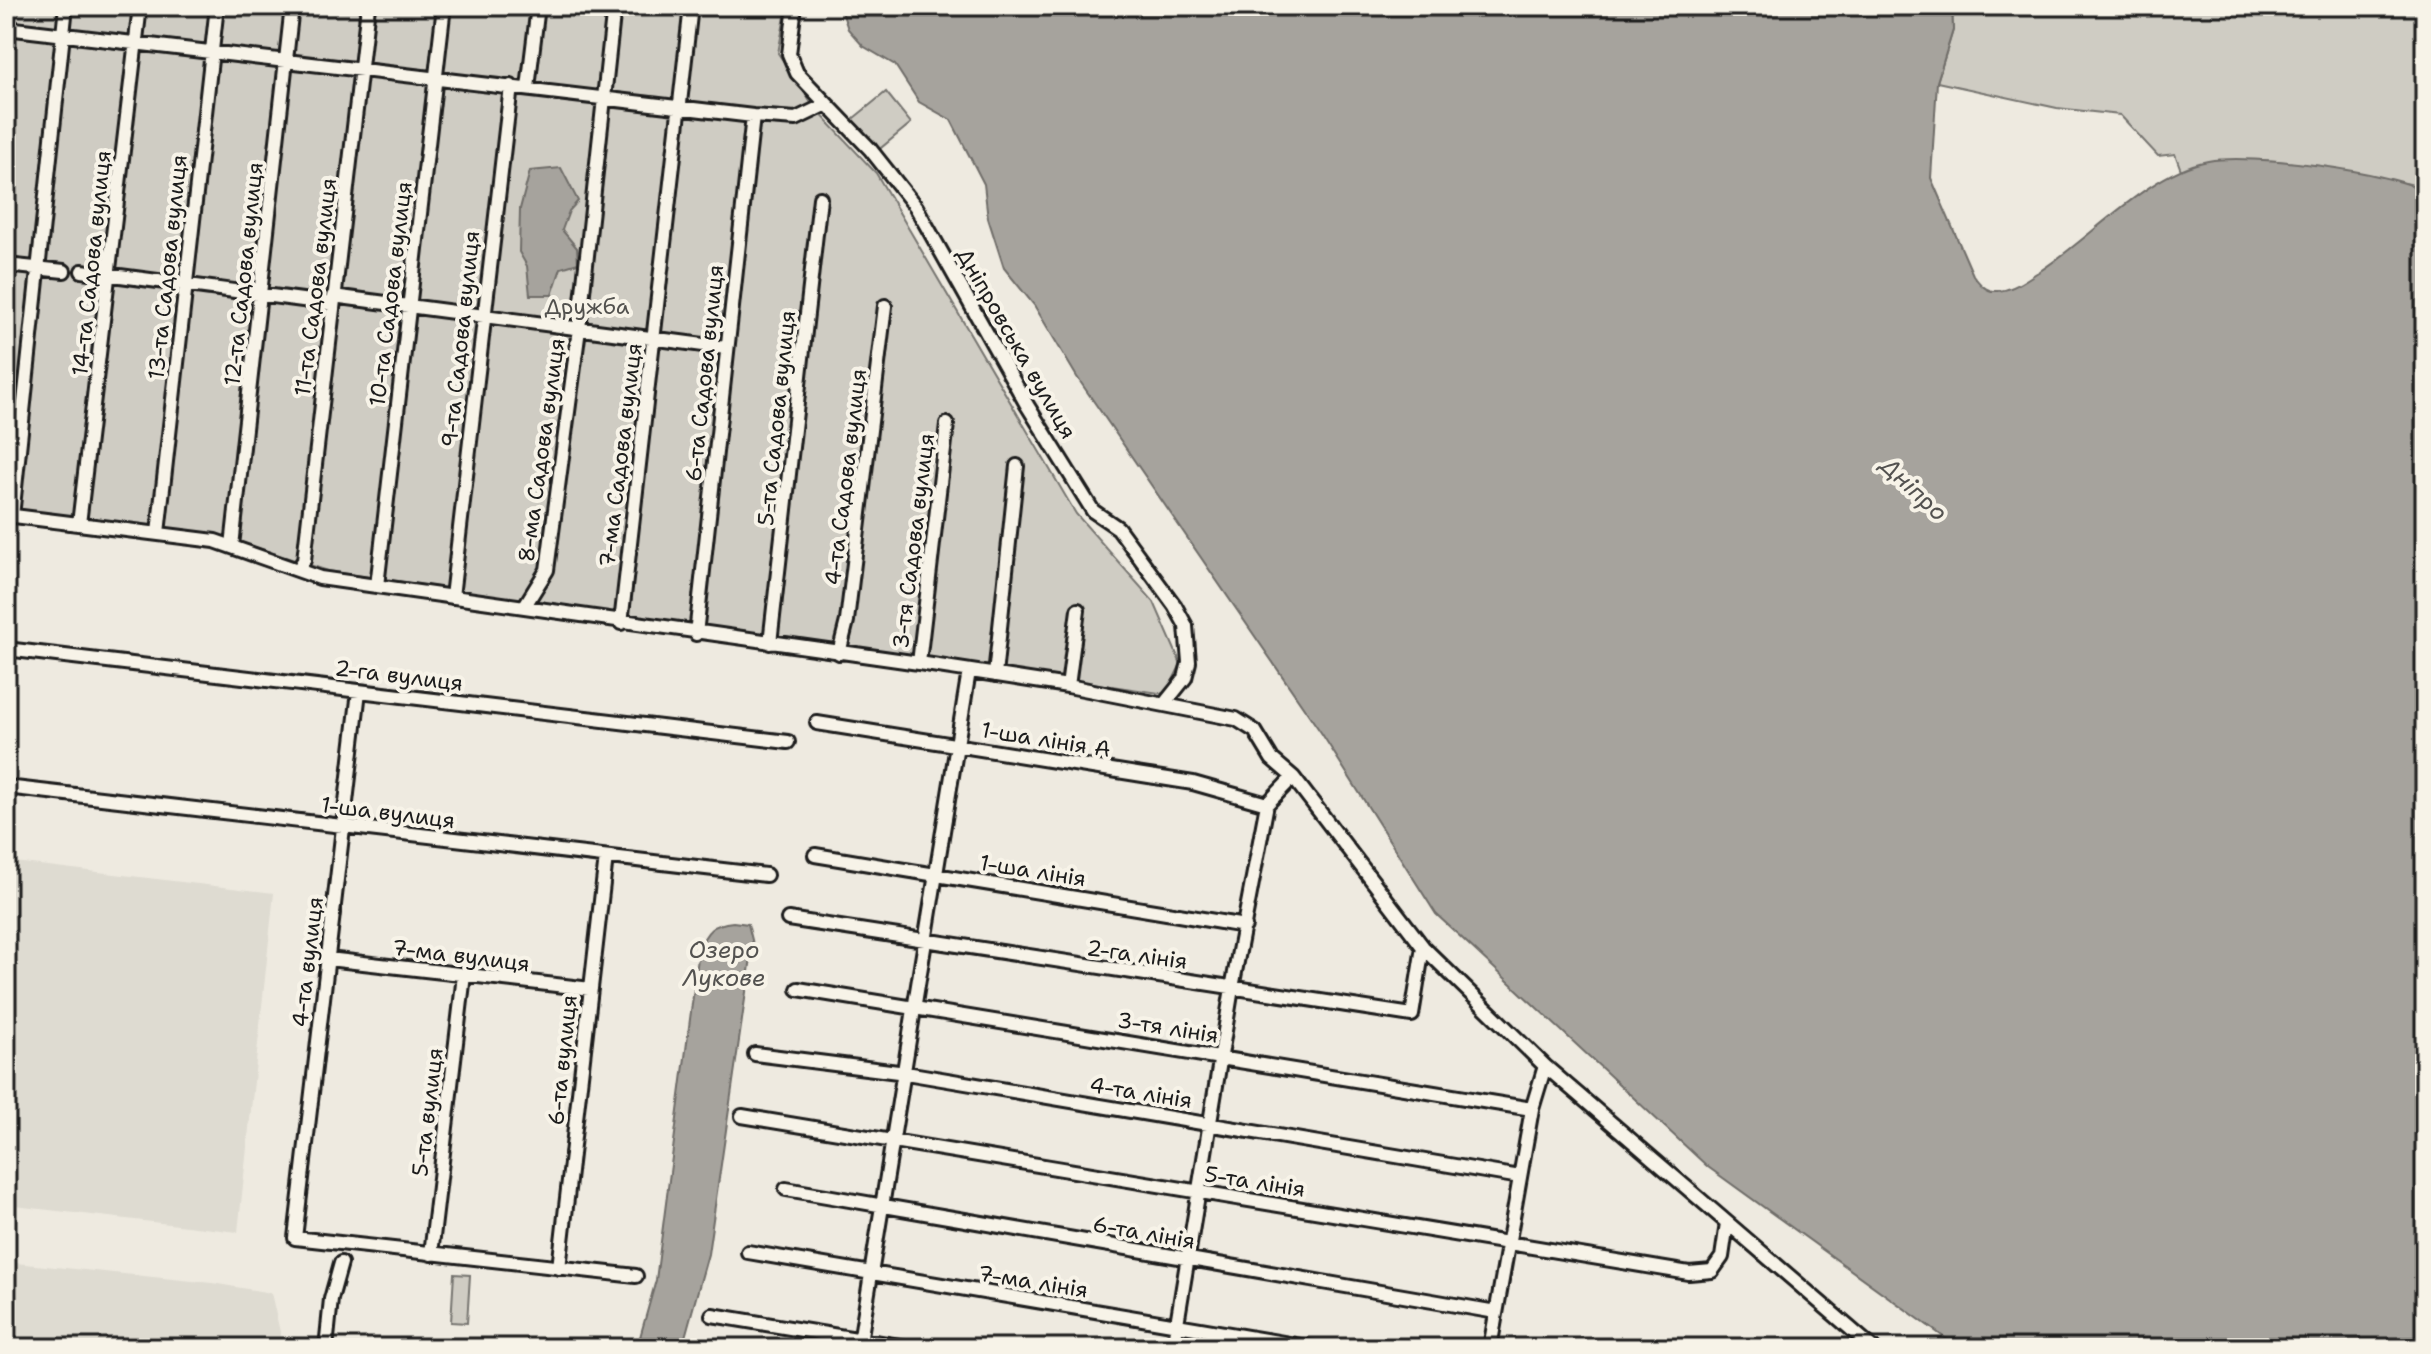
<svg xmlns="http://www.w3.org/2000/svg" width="2431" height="1354" viewBox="0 0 2431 1354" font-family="'Shantell Sans',sans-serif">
<rect width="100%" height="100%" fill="#eeeae0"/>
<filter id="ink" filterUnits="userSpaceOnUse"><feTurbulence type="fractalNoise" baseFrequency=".0125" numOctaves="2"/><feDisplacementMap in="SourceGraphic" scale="16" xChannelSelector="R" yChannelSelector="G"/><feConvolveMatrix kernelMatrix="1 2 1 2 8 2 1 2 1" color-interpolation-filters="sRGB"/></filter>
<g filter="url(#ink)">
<path fill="#dedbd1" d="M6,861l268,32 -36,339 -232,-27z
M6,1262l206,21 59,10 12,52 14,3h-291z"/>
<path fill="#cfccc3" stroke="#767470" stroke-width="2" d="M6,6h781l-9,47 35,53 63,67 200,341 78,88 27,62 -15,30 -838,-123 -113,-37 -209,-26z
M1952,6h473v185l-15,-7c-73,-13 -156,-38 -229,-14l-6,-16 -17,2 -38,-41 -63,-7 -120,-26 16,-52z
M886,92l25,31 -35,29 -27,-30z
M454,1274l16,1 -3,48 -16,-1z"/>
<path fill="#a6a39d" stroke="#6f6d69" stroke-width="2" d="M840,6h1112l1,24 -16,52 -6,96 42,97c6,8 13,17 23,16 17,0 30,-12 44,-20 51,-33 109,-99 168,-110 43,-8 179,10 217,30v1157h-466l-251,-181 -272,-253 -114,-180 -245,-357 -43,-72 -30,-37 -16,-50 -4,-34 -33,-64 -32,-18 -24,-37 -32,-19 -15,-17z
M561,168l17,33 -9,10 -7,19 15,18 1,15 -17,5 -9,27h-22l-3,-29 -8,-14 1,-43 10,-38z
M733,922l15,2 5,20 -45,310 -26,94h-45l19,-68 43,-330c7,-20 14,-26 34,-28z"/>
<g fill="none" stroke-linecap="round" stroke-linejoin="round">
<defs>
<path id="street" d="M795,6l-6,48 8,19 73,76 46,58 111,198 66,106 25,17 57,78 11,20 3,36 -4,16 -20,25
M6,28l747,88 43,3 29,-14
M528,88l10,-82
M6,265l58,6
M82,271l251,33v-8l393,52
M6,515l209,26 105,37 599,85 149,23 168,33 19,12 17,28 21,18 130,170 122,119 328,282
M12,516l54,-510
M79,524l61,-518
M158,533l59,-527
M232,546l60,-540
M298,570l6,-10 64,-554
M377,586l67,-580
M452,597l59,-511
M524,607l23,-37 32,-241 35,-323
M621,623l70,-617
M696,634l57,-518
M770,643l50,-445
M6,649l782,93
M839,653l8,-32 38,-315
M919,663l28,-239
M995,675l22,-209
M1068,686l10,-76
M359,691l-64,547 341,38
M817,723l376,60 74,21
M6,787l760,88
M815,855l430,71
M788,919l624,96 11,-68
M328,959l263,30
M798,989l734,120
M755,1054l151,19 614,104
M742,1116l947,157 23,-2 10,-14 5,-34
M786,1189l710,123
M748,1252l565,96
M431,1254l33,-279
M559,1268l47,-411
M712,1315l199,33
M326,1348l5,-49 10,-36
M859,1348l110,-677
M1173,1348l59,-360 35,-184 26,-27
M1490,1348l42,-239 13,-43"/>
</defs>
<use href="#street" stroke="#1c1c1c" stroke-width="18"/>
<use href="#street" stroke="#f7f3e8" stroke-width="12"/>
</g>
</g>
<g text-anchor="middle" stroke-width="8" stroke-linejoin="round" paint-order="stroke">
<g font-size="22" fill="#1c1c1c" stroke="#f7f3e8">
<text transform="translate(91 263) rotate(-84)" y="8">14-та Садова вулиця</text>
<text transform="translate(167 267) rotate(-84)" y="8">13-та Садова вулиця</text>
<text transform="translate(243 274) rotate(-84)" y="8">12-та Садова вулиця</text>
<text transform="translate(315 287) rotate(-83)" y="8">11-та Садова вулиця</text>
<text transform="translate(390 294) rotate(-83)" y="8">10-та Садова вулиця</text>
<text transform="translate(460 339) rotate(-84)" y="8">9-та Садова вулиця</text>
<text transform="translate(1017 343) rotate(60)" y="8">Дніпровська вулиця</text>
<text transform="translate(704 373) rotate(-84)" y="8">6-та Садова вулиця</text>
<text transform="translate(776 418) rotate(-84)" y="8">5-та Садова вулиця</text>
<text transform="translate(541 450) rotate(-82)" y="8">8-ма Садова вулиця</text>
<text transform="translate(620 455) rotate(-83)" y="8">7-ма Садова вулиця</text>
<text transform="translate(845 477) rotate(-83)" y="8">4-та Садова вулиця</text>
<text transform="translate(913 541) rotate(-83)" y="8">3-тя Садова вулиця</text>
<text transform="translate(399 675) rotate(7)" y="8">2-га вулиця</text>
<text transform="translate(1046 739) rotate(9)" y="8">1-ша лінія А</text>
<text transform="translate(388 812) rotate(7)" y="8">1-ша вулиця</text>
<text transform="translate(1033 870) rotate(9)" y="8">1-ша лінія</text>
<text transform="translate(1137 954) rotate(8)" y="8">2-га лінія</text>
<text transform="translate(461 955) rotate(7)" y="8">7-ма вулиця</text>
<text transform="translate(307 962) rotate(-83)" y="8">4-та вулиця</text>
<text transform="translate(1168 1027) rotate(9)" y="8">3-тя лінія</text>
<text transform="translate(562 1060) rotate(-84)" y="8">6-та вулиця</text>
<text transform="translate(1141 1092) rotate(9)" y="8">4-та лінія</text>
<text transform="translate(427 1112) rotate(-83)" y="8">5-та вулиця</text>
<text transform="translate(1255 1181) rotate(9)" y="8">5-та лінія</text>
<text transform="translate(1144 1232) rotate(10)" y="8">6-та лінія</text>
<text transform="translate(1033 1281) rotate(9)" y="8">7-ма лінія</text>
</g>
<g font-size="22" fill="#52514e" stroke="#f7f3e8">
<text x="587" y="314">Дружба</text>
</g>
<g font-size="24" font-style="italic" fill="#535250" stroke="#f7f3e8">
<text transform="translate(1914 489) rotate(43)" y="8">Дніпро</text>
<text x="724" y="958">Озеро<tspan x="724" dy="28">Лукове</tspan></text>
</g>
</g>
<rect width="2431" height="1354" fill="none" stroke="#f7f3e8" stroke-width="32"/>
<rect x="16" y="16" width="2399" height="1322" fill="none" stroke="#1c1c1c" stroke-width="3" filter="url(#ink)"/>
</svg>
